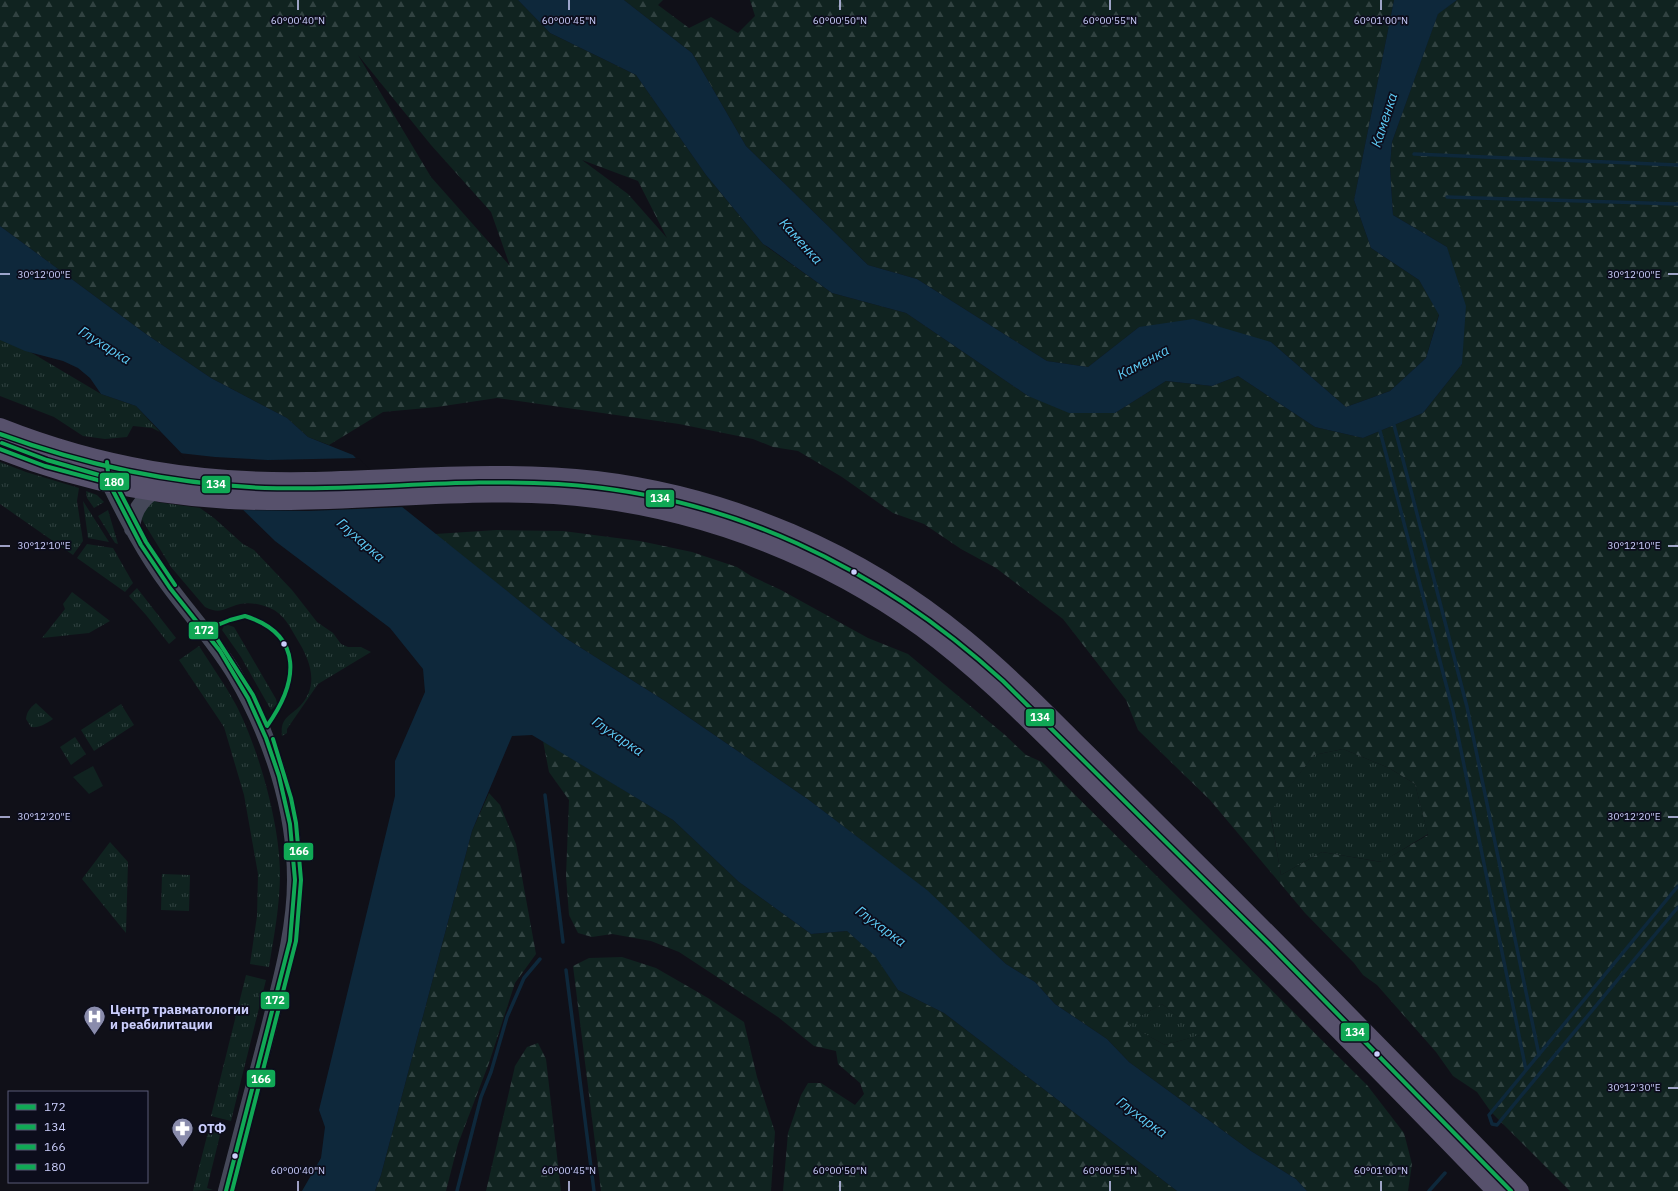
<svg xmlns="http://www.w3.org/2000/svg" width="1678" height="1191" viewBox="0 0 1678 1191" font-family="'IBM Plex Sans',sans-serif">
<defs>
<pattern id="grass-tufts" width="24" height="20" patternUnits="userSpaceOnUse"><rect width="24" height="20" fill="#102320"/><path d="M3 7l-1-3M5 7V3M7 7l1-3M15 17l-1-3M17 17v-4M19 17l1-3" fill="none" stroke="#314241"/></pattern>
<pattern id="forest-firs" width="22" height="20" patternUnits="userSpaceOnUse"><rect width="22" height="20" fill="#102320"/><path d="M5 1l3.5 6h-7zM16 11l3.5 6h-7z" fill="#314241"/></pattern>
</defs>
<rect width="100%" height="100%" fill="#101018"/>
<path fill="url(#grass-tufts)" d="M0,334l101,60 35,12 24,26 -8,-4 -19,-2 -6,11 -22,2 -22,-3 -29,-19 -54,-21z
M0,462l26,10 53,16 -2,13 6,40 -10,14 -73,-51z
M86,491l11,4 7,7 -10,6 -7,-10z
M156,499v3l44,6 14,10 29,26 11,6 38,40 25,32 16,11 8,11 7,3h13l10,5 -53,32 -31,45v4l-5,3c-2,-18 7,-19 18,-30 20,-21 10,-46 -3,-67 -7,-12 -13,-25 -27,-31 -10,-4 -20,-6 -30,-4 -16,4 -19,11 -35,3l-34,-40 -27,-44 -3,-6v-9z
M83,501l26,41 -21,-4z
M108,510l10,34 -3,-1 -17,-27z
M87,544l26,4 20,35 -8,9 -48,-34z
M137,588l39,50 -7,6 -23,-29 -17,-19z
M72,592l38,29 -21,12 -47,5 23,-29 -2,-5z
M228,625l6,2 42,72 1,5 -6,6 -30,-53 -19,-27 2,-4z
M199,646c12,19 25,37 36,57 23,43 45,121 45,170 0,32 -6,63 -11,94l-19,-3 7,-48 1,-42 -14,-79 -20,-68 -45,-67z
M36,703l17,16c-8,5 -13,9 -22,8l-5,-8c1,-8 4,-11 10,-16z
M121,704l13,21 -40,26 -13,-21z
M75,737l11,17 -15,11 -11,-18z
M1343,749l46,19 26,16 13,50 -46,28 -60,-10 -41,23 -11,-64 44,-56z
M110,842l18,20 -2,71 -44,-54z
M162,874l28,1 -1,36 -28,-1z
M246,975l20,5 -35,141 -20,-5z
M1162,1004l39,31 -36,10 -39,-21z
M209,1128l12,3 -14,57 6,2 -20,1z"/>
<path fill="url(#forest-firs)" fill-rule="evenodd" d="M0,0h518l32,33 86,42 70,100 57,69 69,49 74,20 122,83 87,17 51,-32 46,5 26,-10 77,51 48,11 60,-25 39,-49 -15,-117 -54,-32 -3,-48 2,-25 46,-129 19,-13h221v1191h-108l-79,-79 -14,-20 -24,-16 -17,-24 -59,-67 -14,-10 -9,-12 -49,-50 -95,-113 -72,-70 -12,-30 -63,-81 -67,-51 -35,-19 -37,-25 -31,-11 -51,-36 -44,-26 -25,-4 -20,-8 -74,-15 -182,-26 -60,9 -54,5 -54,33 -21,-8 -21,-19 -76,-40 -65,-44 -146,-108zM358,55l73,90 60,67 19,54 -79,-89zM582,160l56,21 29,57 -39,-44zM1343,749l46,19 26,16 13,51 -47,27 -59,-10 -41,23 -11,-63 44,-57z
M624,0h39l-5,5 31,23 22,-11 27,16 17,-17 -5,-16h644l-40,200 17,48 48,32 20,34 -13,44 -36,33 -44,16 -75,-65 -132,-15 -51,40 -41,-6 -130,-82 -49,-14 -122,-119 -54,-93z
M497,530l66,1 77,10 52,11 45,15 14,9 30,14 87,48 40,16 97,81 21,20 16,7 325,323 37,48 8,31 -4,27h-101l-11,-12 -45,-28 -122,-89 -22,-23 -52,-35 -20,-22 -29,-18 -80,-74 -117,-90 -144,-99 -98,-62 -132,-105zM1162,1004l38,31 -35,10 -38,-21z
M543,741l130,79 66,62 72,52 36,-3 28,24 23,35 46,23 233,178h-394l5,-58 13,-38 7,-12h13l34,22 9,-11 -4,-11 -22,-19 -2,-13 -22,-5 -36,-29 -99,-65 -28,-11 -39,-7 -20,3 -14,-4 -9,-18 -3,-39 3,-76 -20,-28z
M489,793l11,12 16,39 20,110 -21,29 -26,80 -31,81 -12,47h-71l6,-16 91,-344z
M622,957l34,11 52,30 36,24 13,55 18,55 -4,59h-170l-28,-225 16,-8z
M538,1043l8,16 15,132h-75l29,-125 12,-19z"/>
<path fill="#102320" d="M93,766l10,20 -14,8 -16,-17z"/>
<path fill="#0e283b" d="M518,0h106l68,53 54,93 122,119 49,14 130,82 41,6 51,-40 54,-8 78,23 75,65 44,-16 36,-33 13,-43 -20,-35 -48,-32 -17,-48 40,-200h63l-19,14 -46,128 -2,25 3,48 54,32 19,59 -4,58 -39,49 -60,25 -48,-11 -77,-51 -26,10 -46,-5 -51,32h-46l-41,-17 -122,-83 -74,-20 -64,-46 -5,-3 -57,-69 -70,-100 -86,-42z
M0,226l146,108 65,44 76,40 21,19 45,18 48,51 166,133 98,62 144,99 118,90 79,74 29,18 20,22 52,35 22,23 122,89 45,28 11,12h-130l-233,-178 -46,-23 -23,-34 -28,-25 -36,3 -72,-52 -66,-62 -141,-85 -20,1 -40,95 -91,344 -6,16h-73l19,-33 4,-31 -6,-17 76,-314v-35l30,-69 -2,-23 -33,-41 -115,-87 -42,-41 -4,-14 -24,-23 -18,-4 -51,-53 -35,-12 -11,-16 -12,-10 -15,-7 -38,-10 -25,-11z"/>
<path fill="#101018" d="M179,453l36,4 53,3 91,-2 46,49 -97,4 -67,-1 -10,-9 -12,-26 -15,-11 -18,-3z"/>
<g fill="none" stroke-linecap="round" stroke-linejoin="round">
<path stroke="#0e283b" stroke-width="3.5" d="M1414,154l264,11
M1447,197l231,7
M1394,425l73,282 72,348
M1380,431l73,280 73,359
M545,795l18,147
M1678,886l-189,229 3,9 5,1 181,-218
M566,970l28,221
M457,1191l24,-94 10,-25 16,-55 17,-39 16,-19
M1429,1191l16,-18"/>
<path stroke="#454859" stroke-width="16" d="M108,474l1,9c18,36 36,71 60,103 22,30 47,57 66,89 36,61 60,134 60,205 0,51 -15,102 -27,151 -14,53 -28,107 -42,160
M132,529c1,-17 8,-29 23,-38"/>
<path stroke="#57516c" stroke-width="20" d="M0,428c101,40 200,56 308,54 96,-2 192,-12 288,-1 133,16 264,72 368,158 39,32 75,68 111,104 39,38 77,76 115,114 111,110 220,222 329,334
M0,449c84,34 177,51 268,51 109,1 219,-16 328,-2 117,15 230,60 326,129 52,38 99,84 145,130 39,40 79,79 119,119 105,104 209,209 311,315"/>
<defs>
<path id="bus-1" d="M0,449l45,17 64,17
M107,462l2,21 32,62 29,43 50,63 28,47 18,40 13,38 11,48 5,56 -5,61 -64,250"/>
<path id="bus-2" d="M0,434c87,32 172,50 265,54 98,3 196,-10 293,-4 170,10 320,83 445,197l266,263 242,247"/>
<path id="bus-3" d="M245,616c60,19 53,67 22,110l-14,-31 -43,-67 20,-8z
M232,1191l64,-250 5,-61 -5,-57 -5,-25 -18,-59"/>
<path id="bus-4" d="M2,443l45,17 66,19 33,63 29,43"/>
</defs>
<use href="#bus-1" stroke="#0c0d1c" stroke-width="7"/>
<use href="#bus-2" stroke="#0c0d1c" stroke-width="7"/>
<use href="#bus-3" stroke="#0c0d1c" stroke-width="7"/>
<use href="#bus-4" stroke="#0c0d1c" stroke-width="7"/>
<use href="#bus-1" stroke="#10a855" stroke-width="4"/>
<use href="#bus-2" stroke="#10a855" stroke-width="4"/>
<use href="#bus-3" stroke="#10a855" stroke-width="4"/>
<use href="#bus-4" stroke="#10a855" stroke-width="4"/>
</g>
<path fill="none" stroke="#cbcefc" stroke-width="1.5" d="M298,0v10M569,0v10M840,0v10M1110,0v10M1381,0v10M0,274h10M1668,274h10M0,546h10M1668,546h10M0,817h10M1668,817h10M1668,1088h10M298,1181v10M569,1181v10M840,1181v10M1110,1181v10M1381,1181v10"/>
<defs>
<symbol id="hospital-pin" viewBox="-11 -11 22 30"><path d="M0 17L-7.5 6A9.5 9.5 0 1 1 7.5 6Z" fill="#8a8cac" stroke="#0c0d1c"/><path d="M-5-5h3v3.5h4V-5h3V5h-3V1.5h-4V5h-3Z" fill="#fff"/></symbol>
<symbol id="pharmacy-pin" viewBox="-11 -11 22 30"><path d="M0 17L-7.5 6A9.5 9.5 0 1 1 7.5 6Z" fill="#8a8cac" stroke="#0c0d1c"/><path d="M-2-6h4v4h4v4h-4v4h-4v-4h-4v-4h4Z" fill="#fff"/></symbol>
</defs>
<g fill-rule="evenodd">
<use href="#hospital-pin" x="82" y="1004" width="25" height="34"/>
<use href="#pharmacy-pin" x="170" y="1116" width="25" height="34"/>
</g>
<g fill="#cbcefc" stroke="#0c0d1c" stroke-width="1.5">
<circle cx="854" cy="572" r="3.5"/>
<circle cx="284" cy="644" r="3.5"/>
<circle cx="1377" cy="1054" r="3.5"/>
<circle cx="235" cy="1156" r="3.5"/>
</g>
<g text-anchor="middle" stroke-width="3.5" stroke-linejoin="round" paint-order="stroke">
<g font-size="13" font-weight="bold" fill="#cbcefc" stroke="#0c0d1c" text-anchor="start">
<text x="110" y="1014">Центр травматологии<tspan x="110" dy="15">и реабилитации</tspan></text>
<text x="198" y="1133">ОТФ</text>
</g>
<g font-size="14" font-style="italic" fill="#5ecdf7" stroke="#0c0d1c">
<text transform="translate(1384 120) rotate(-72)" y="5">Каменка</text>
<text transform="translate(801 241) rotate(48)" y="5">Каменка</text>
<text transform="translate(105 345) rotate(32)" y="5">Глухарка</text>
<text transform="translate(1143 362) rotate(-28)" y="5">Каменка</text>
<text transform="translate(361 540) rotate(41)" y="5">Глухарка</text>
<text transform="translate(618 736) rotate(34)" y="5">Глухарка</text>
<text transform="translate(881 926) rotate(36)" y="5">Глухарка</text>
<text transform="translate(1142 1117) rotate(36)" y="5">Глухарка</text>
</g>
</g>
<g font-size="10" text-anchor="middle" fill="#cbcefc" stroke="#0c0d1c" stroke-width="3.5" stroke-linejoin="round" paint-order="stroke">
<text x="298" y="24">60°00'40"N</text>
<text x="569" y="24">60°00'45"N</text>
<text x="840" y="24">60°00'50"N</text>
<text x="1110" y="24">60°00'55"N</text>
<text x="1381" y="24">60°01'00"N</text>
<text x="1634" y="278">30°12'00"E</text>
<text x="44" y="278">30°12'00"E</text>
<text x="1634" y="549">30°12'10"E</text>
<text x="44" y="549">30°12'10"E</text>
<text x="1634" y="820">30°12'20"E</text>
<text x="44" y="820">30°12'20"E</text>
<text x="1634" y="1091">30°12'30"E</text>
<text x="298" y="1174">60°00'40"N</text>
<text x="569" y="1174">60°00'45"N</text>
<text x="840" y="1174">60°00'50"N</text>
<text x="1110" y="1174">60°00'55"N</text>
<text x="1381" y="1174">60°01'00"N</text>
</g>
<g stroke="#0c0d1c" stroke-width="1.5">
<rect x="99" y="472" width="31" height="19" rx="4" fill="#10a855"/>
<rect x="201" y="475" width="30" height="19" rx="4" fill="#10a855"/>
<rect x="645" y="489" width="30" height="19" rx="4" fill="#10a855"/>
<rect x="188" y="621" width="31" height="19" rx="4" fill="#10a855"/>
<rect x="1025" y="708" width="30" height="19" rx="4" fill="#10a855"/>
<rect x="283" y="842" width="31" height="19" rx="4" fill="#10a855"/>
<rect x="260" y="991" width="30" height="19" rx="4" fill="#10a855"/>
<rect x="1340" y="1022" width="30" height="20" rx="4" fill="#10a855"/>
<rect x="246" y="1069" width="30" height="19" rx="4" fill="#10a855"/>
</g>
<g font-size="11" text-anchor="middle" font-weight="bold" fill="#fff">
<text x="114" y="486">180</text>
<text x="216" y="488">134</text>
<text x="660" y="502">134</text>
<text x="204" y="634">172</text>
<text x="1040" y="721">134</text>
<text x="299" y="855">166</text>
<text x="275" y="1004">172</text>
<text x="1355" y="1036">134</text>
<text x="261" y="1083">166</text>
</g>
<rect x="8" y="1091" width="140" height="92" fill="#0c0d1c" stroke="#585a76"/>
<rect x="16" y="1104" width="20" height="6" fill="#10a855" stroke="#585a76"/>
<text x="44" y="1111" font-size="12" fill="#cbcefc">172</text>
<rect x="16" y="1124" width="20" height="6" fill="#10a855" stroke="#585a76"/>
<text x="44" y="1131" font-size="12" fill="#cbcefc">134</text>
<rect x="16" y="1144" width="20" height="6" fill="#10a855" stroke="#585a76"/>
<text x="44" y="1151" font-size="12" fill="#cbcefc">166</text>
<rect x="16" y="1164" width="20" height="6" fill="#10a855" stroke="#585a76"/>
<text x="44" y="1171" font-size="12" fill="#cbcefc">180</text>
</svg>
